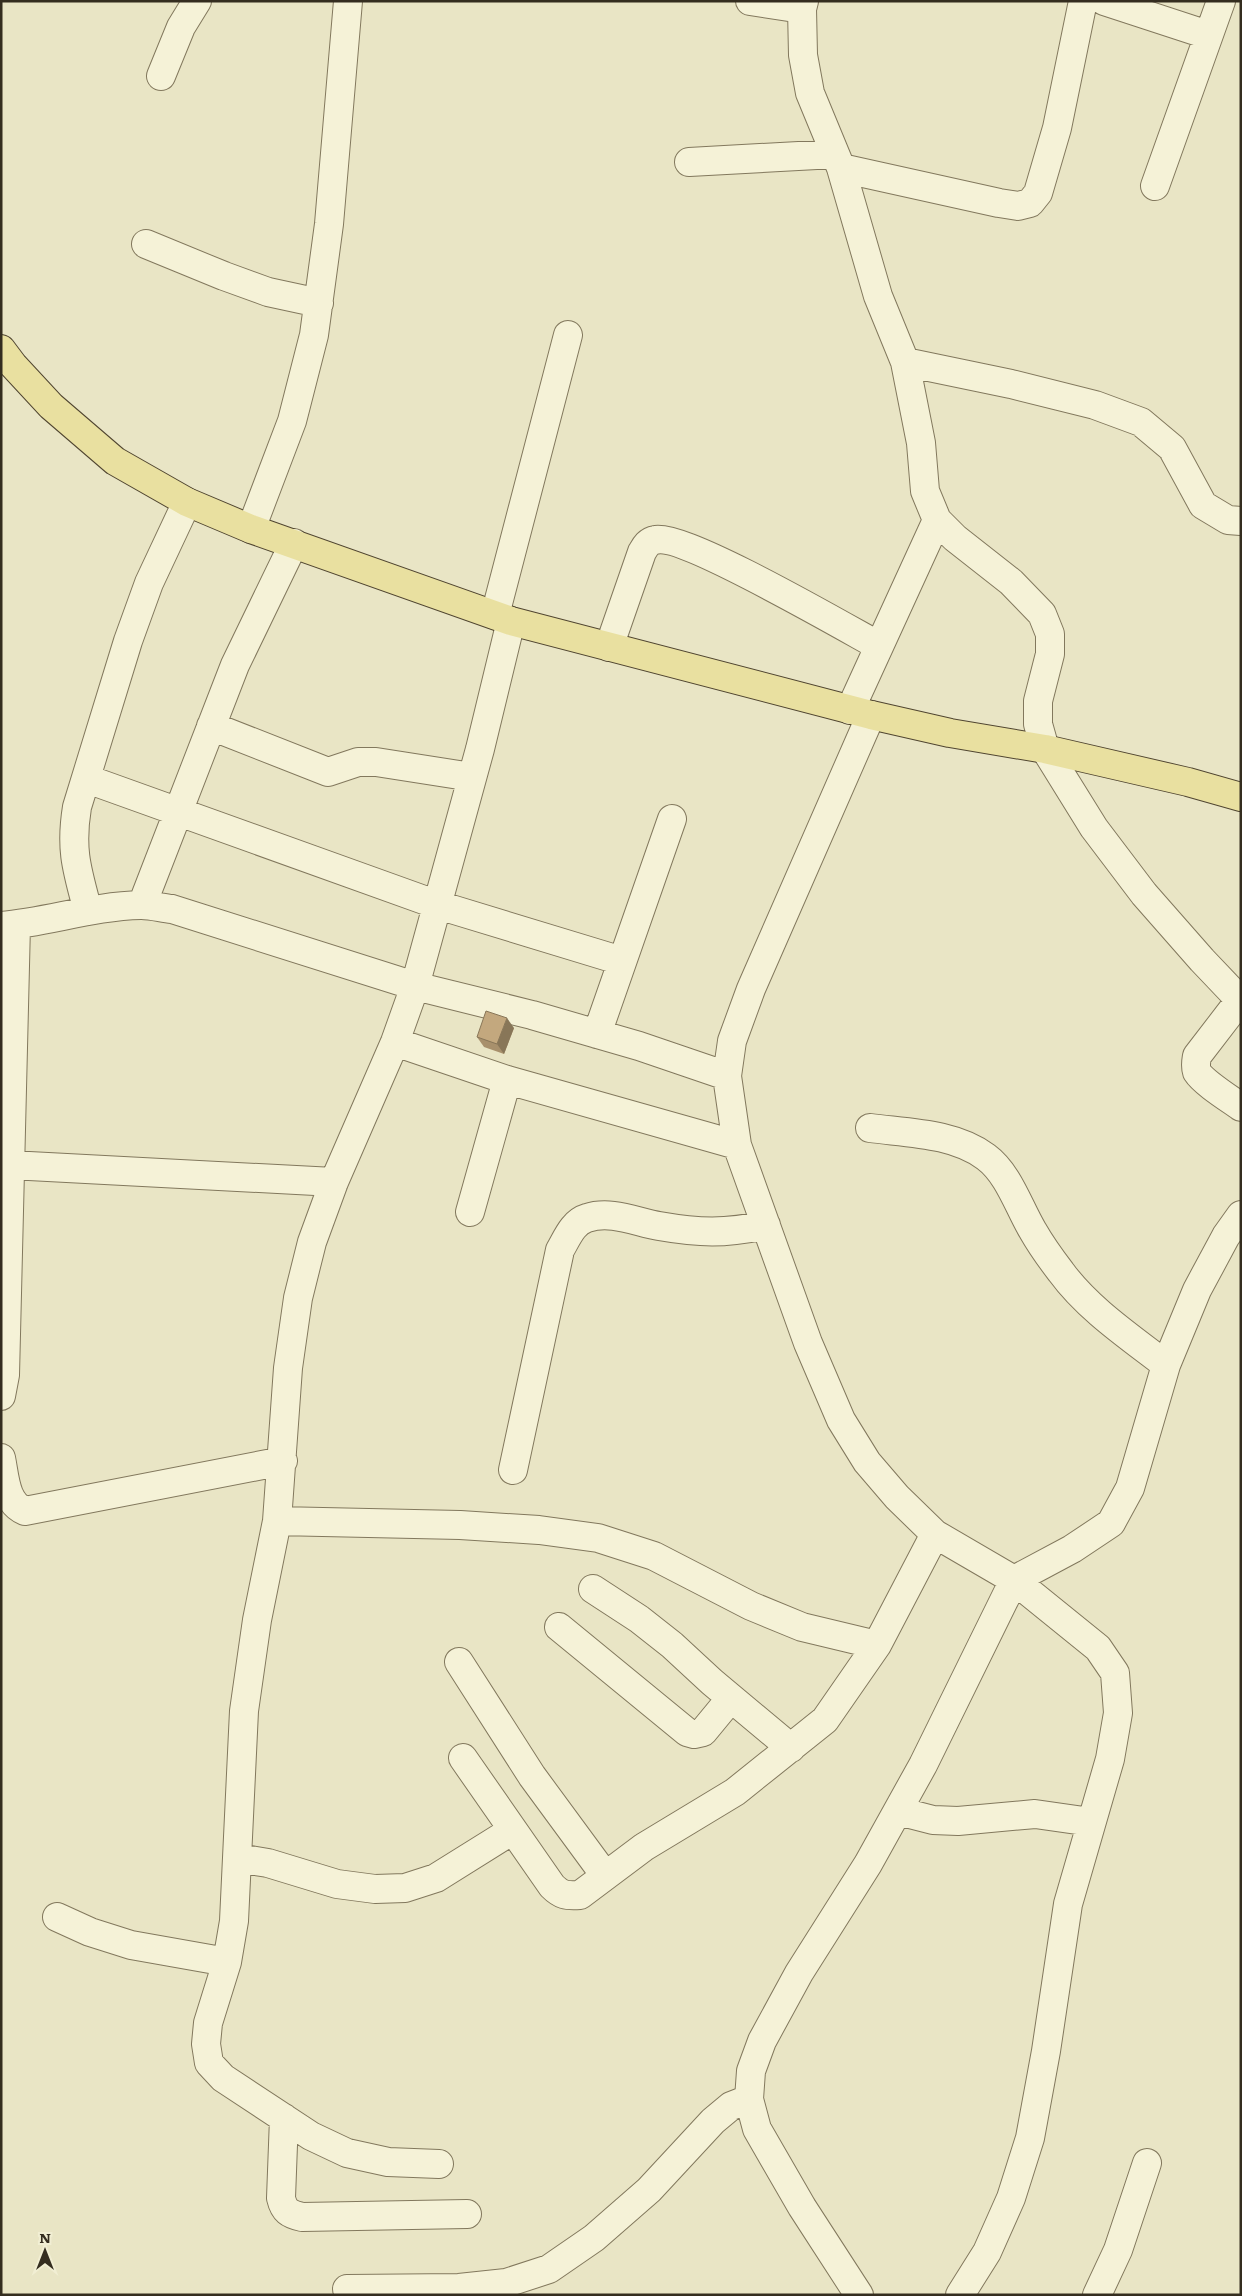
<svg xmlns="http://www.w3.org/2000/svg" width="1242" height="2296" viewBox="0 0 1242 2296" font-family="Literata,serif">
<rect width="100%" height="100%" fill="#e9e5c5"/>
<g fill="none" stroke-linecap="round" stroke-linejoin="round">
<defs>
<path id="minor" d="M750,1l52,8
M804,1l-2,8 1,46 7,38 31,75 37,128 27,66 16,81 4,48 12,29 18,18 56,44 31,32 8,20v20l-12,47v23l7,25 49,79 50,66 58,66 39,41
M1104,1l104,34
M161,76l20,-49 16,-26
M689,162l146,-8
M841,168l158,35 19,3 12,-3 8,-10 19,-65 26,-127
M1155,186l66,-185
M146,244l78,32 44,16 51,11
M905,362l106,22 84,21 46,17 31,26 31,57 25,15 13,1
M251,529l41,-108 22,-86 15,-111 19,-223
M495,615l73,-280
M609,647l33,-95c3,-5 6,-11 13,-12 28,-7 191,88 224,106
M850,710l87,-190
M211,726l117,46 30,-10h18l96,15
M87,779l351,126 184,56
M142,905l93,-240 59,-122
M88,911c-11,-41 -18,-61 -11,-104l51,-166 21,-58 38,-81
M1,926c47,-4 92,-20 140,-21 10,0 21,3 31,4l243,77 117,29 107,31 88,30
M1240,1000l-43,56c-1,6 -2,10 0,16 7,11 33,27 44,35
M597,1034l75,-215
M395,1042l112,38 230,65
M870,1128c38,5 84,5 116,29 23,17 33,51 47,74 8,14 18,28 28,41 27,37 69,65 105,93
M10,1165l324,17
M470,1212l37,-132
M1,1396l4,-21 11,-450
M1,1458c4,19 4,45 24,53l258,-50
M513,1470l47,-220c7,-12 13,-28 27,-32 24,-8 49,4 72,8 40,7 66,8 107,-1
M277,1521l183,4 79,5 59,8 56,18 97,50 51,21 75,18
M593,1589l46,30 33,26 40,37 79,66
M559,1627l128,105 7,2 9,-2 28,-34
M459,1662l73,114 72,98
M463,1758l89,128c9,9 14,10 28,9l64,-48 91,-55 90,-72 52,-75 58,-111
M898,1811l35,9 25,1 77,-7 56,8
M237,1858l31,5 69,21 38,5 30,-1 31,-10 77,-48
M57,1917l33,15 41,13 96,17
M284,2118l-3,80c3,13 8,16 21,19l165,-3
M439,2164l-51,-2 -41,-9 -36,-17 -88,-58 -14,-15 -3,-19 2,-21 19,-61 7,-41 10,-210 13,-91 20,-99 11,-153 10,-70 14,-56 22,-60 61,-140 20,-56 65,-237 31,-128
M347,2289l112,-1 47,-5 43,-14 45,-31 55,-48 64,-69 18,-15 18,-7
M859,2295l-57,-88 -45,-78 -8,-30 2,-28 11,-30 37,-68 69,-109 55,-99 91,-185 -79,-46 -38,-37 -30,-35 -26,-42 -33,-77 -71,-198 -10,-69 5,-35 19,-52 120,-274
M960,2295l27,-43 24,-54 19,-60 16,-87 22,-147 42,-145 8,-46 -3,-40 -17,-25 -84,-68 58,-31 39,-26 19,-35 36,-123 31,-75 29,-54 15,-21
M1097,2295l21,-45 29,-87"/>
<path id="major" d="M1,349l12,16 38,41 64,55 72,41 64,27 260,92 360,94 79,18 95,16 143,33 53,15"/>
</defs>
<use href="#minor" stroke="#82785d" stroke-width="30"/>
<use href="#major" stroke="#504530" stroke-width="30"/>
<use href="#minor" stroke="#f5f2d7" stroke-width="28"/>
<use href="#major" stroke="#e9e0a0" stroke-width="28"/>
</g>
<path fill="#a8906c" d="M514,1028l-10,26 -20,-7 -7,-10z"/>
<path fill="#887658" d="M507,1018l7,10 -10,26 -7,-10z"/>
<path fill="#c3a87e" stroke="#887658" d="M486,1011l21,7 -10,26 -20,-7z"/>
<rect width="1242" height="2296" fill="none" stroke="#342d1f" stroke-width="5"/>
<g transform="translate(45 2251)" stroke="#f1eed3" stroke-width="4" paint-order="stroke">
<path d="M0-4L9 19L0 12L-9 19Z" fill="#342d1f"/>
<text y="-8" font-size="14" font-weight="bold" text-anchor="middle" fill="#342d1f">N</text>
</g>
</svg>
